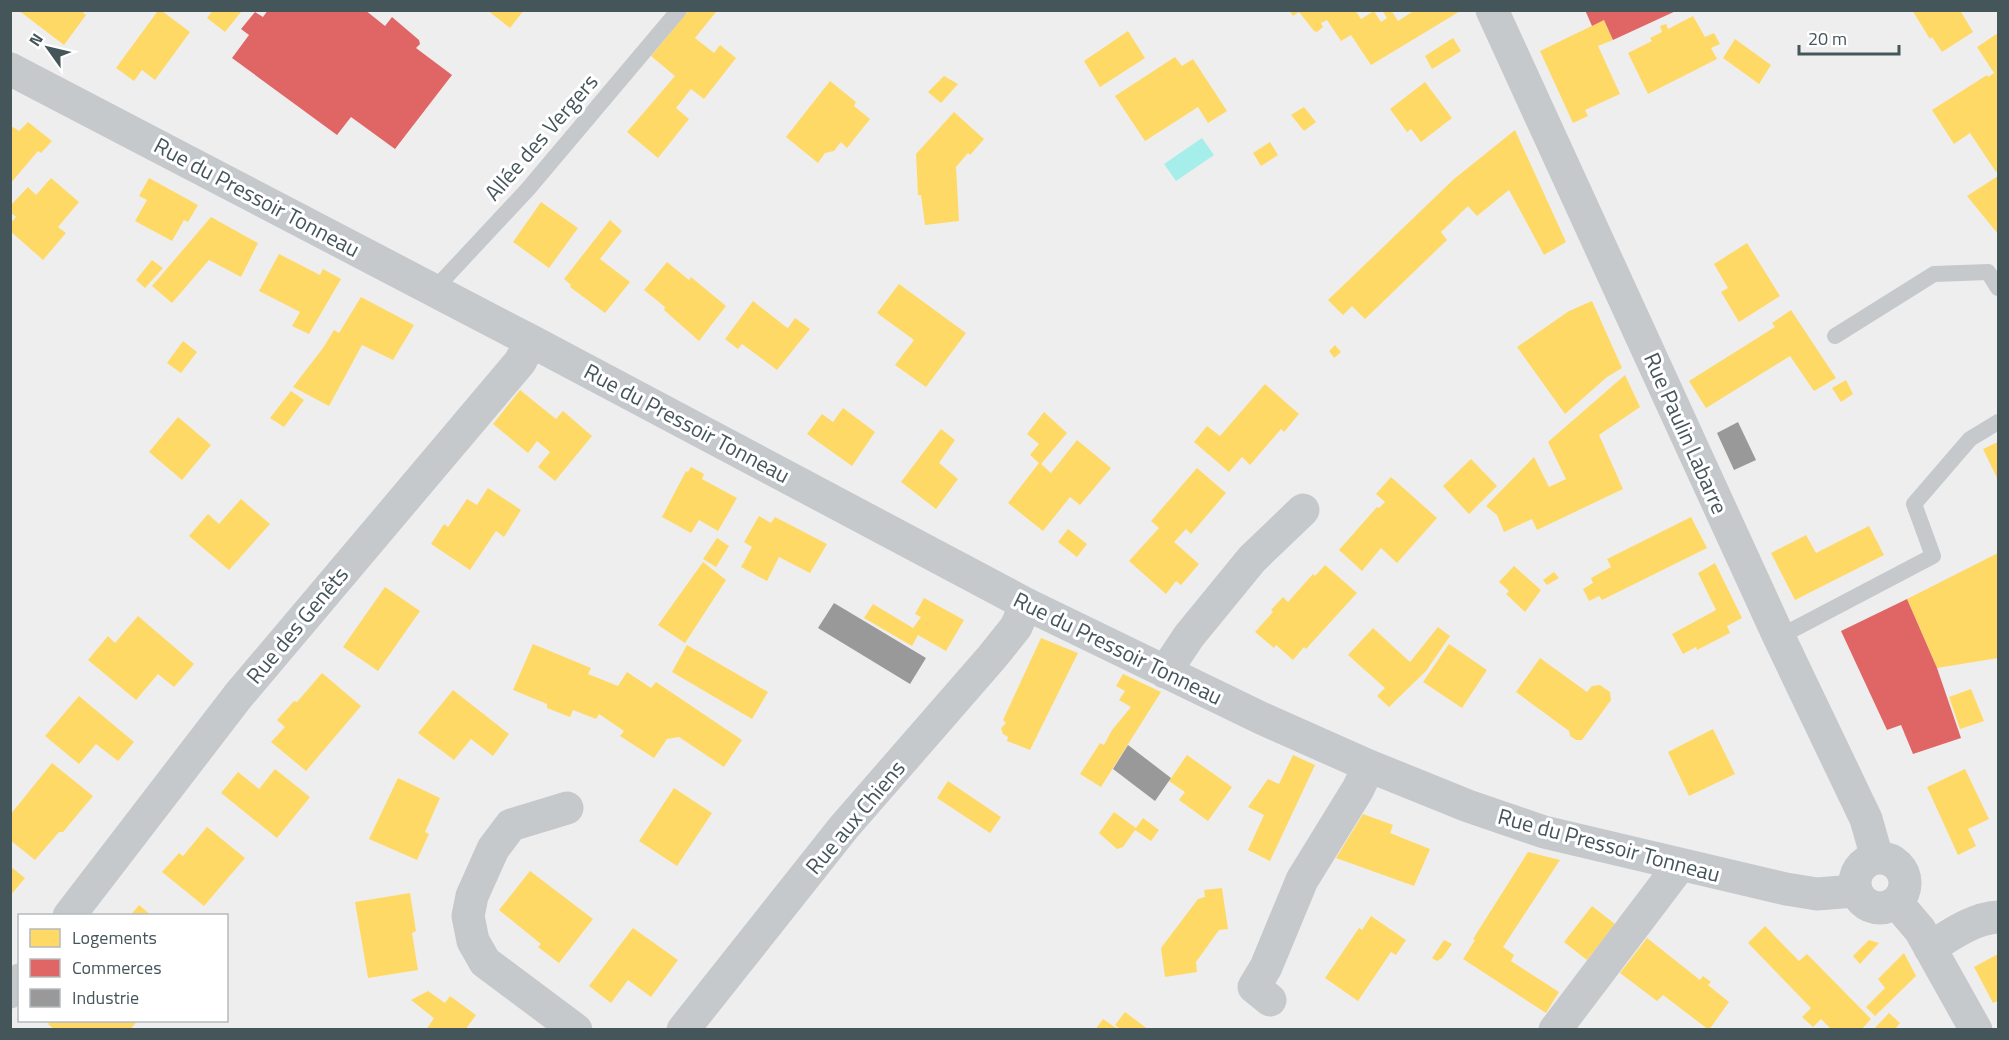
<svg xmlns="http://www.w3.org/2000/svg" width="2009" height="1040" viewBox="0 0 2009 1040" font-family="'Titillium Web',sans-serif">
<rect width="100%" height="100%" fill="#efeeee"/>
<path fill="#a6eeea" d="M1202,138l12,17 -38,26 -12,-17z"/>
<path fill="#ffd966" d="M18,10h62l6,5 -22,30z
M213,10h26l2,2 -16,20 -18,-14z
M487,10h37l-14,18z
M689,10h25l2,2 -21,26 19,15 6,-8 16,13 -32,41 -13,-10 -15,19 13,11 -31,39 -31,-26 48,-56 -24,-20z
M1289,10h66l6,9 13,-8 7,11 6,-4 -5,-8h9l7,11 17,-11h47l-91,55 -20,-30 -10,6 -14,-21 -6,3 2,4 -6,5 -3,-1 -15,-19 -6,4z
M1912,10h48l13,22 -31,20 -10,-15 -2,2z
M162,11l28,21 -35,48 -13,-10 -8,11 -18,-13 41,-56z
M1693,16l12,21 9,-4 6,11 -9,4 6,11 -69,35 -20,-41 24,-12 -2,-3 12,-6 -2,-6 6,-2 2,5z
M1604,20l9,20 -15,6 22,48 -35,16 3,6 -15,7 -33,-72z
M1128,31l17,27 -45,29 -16,-26z
M1998,33v137l-2,2 -26,-39 -16,11 -22,-34 55,-35 1,2 6,-4 -17,-26z
M1453,38l8,13 -29,18 -7,-13z
M1735,39l36,26 -12,19 -36,-26z
M1175,57l7,9 11,-7 34,52 -19,12 -10,-16 -53,34 -30,-45z
M944,76l14,8 -17,19 -13,-11z
M830,81l26,21 -2,4 16,13 -23,29 -6,-6 -7,9 -9,2 -7,10 -32,-26z
M1425,82l27,36 -31,24 -10,-13 -4,3 -17,-23z
M1304,107l12,15 -12,9 -13,-16z
M954,112l30,27 -14,16 -2,-2 -12,14 3,54 -34,4 -4,-30h-3l-2,-41z
M28,122l24,19 -11,12 -3,-2 -28,33v-55l3,-2 6,4z
M1515,130l51,112 -22,13 -35,-65 -32,26 -9,-10 -27,26 6,8 -82,79 -13,-13 -9,9 -15,-15 126,-121z
M1270,142l8,13 -17,11 -8,-13z
M1998,176v58l-31,-38z
M51,178l28,24 -21,25 8,6 -23,27 -33,-29v-7l6,-7 -6,-5v-6l18,-19 8,8z
M149,178l49,27 -10,17 -4,-2 -12,21 -37,-20 12,-21 -8,-4z
M541,202l37,26 -29,40 -36,-26z
M211,217l47,26 -17,34 -32,-17 -37,43 -20,-17z
M610,220l12,11 -22,28 30,23 -25,31 -35,-26 1,-2 -7,-6z
M1747,243l33,53 -41,26 -18,-30 7,-4 -14,-24z
M279,254l41,21 3,-6 18,10 -32,55 -17,-8 8,-14 -41,-21z
M152,260l11,8 -18,20 -9,-8z
M667,262l22,18 2,-3 35,29 -27,35 -35,-31 1,-3 -21,-17z
M899,284l67,49 -40,54 -31,-22 19,-25 -37,-27z
M361,297l53,28 -21,35 -31,-15 -33,61 -36,-19 30,-39 11,-18 5,3z
M753,301l33,26 2,1 7,-10 15,11 -33,41 -35,-26 -4,5 -13,-10z
M1592,301l30,67 -15,9 -42,37 -48,-67 52,-36z
M1791,310l45,68 -22,13 -24,-35 -84,52 -17,-27 86,-54 -3,-4z
M183,341l14,11 -16,21 -14,-10z
M1335,345l6,7 -7,6 -5,-7z
M1625,375l15,32 -41,28 24,54 -86,41 -5,-11 -28,13 -7,-17 -11,-9 48,-49 15,30 17,-8 -18,-37z
M1846,380l7,14 -12,8 -9,-14z
M1265,384l34,30 -15,18 -3,-3 -31,36 -8,-8 -13,15 -35,-30 13,-16 13,10z
M520,390l36,29 7,-8 29,25 -37,45 -17,-14 12,-15 -13,-11 -9,12 -35,-29z
M291,391l13,9 -20,27 -14,-9z
M843,408l32,24 -23,34 -45,-32 15,-20 11,8z
M1044,412l23,21 -26,31 10,9 26,-33 34,28 -31,37 -10,-8 -27,34 -35,-28 31,-40 -9,-8 9,-11 -12,-10z
M178,417l33,28 -29,35 -33,-28z
M941,429l14,11 -16,23 19,16 -22,30 -35,-27z
M1998,442v38l-15,-31z
M1471,459l26,27 -28,28 -26,-28z
M691,467l13,7 -2,5 35,19 -19,33 -19,-11 -8,13 -29,-16 24,-46 2,1z
M1197,468l29,25 -35,41 -5,-5 -12,13 25,22 -18,21 -5,-4 -10,13 -37,-33 30,-33 -8,-7z
M1391,477l46,41 -40,45 -16,-15 -19,23 -23,-21 38,-43 2,1 6,-6 -9,-8z
M488,488l33,22 -17,27 -8,-6 -26,39 -39,-26 13,-20 4,3 19,-28 10,6z
M241,499l29,25 -41,46 -40,-34 19,-22 11,10z
M759,516l12,7 4,-6 52,27 -17,29 -31,-16 -12,24 -26,-14 11,-20 -8,-5z
M1691,517l16,31 -105,52 -3,-4 -10,5 -6,-12 10,-6 -2,-5 20,-11 -4,-8z
M1869,526l15,29 -89,45 -24,-47 35,-18 10,18z
M1068,529l19,15 -10,13 -19,-15z
M717,538l12,8 -13,21 -13,-8z
M1998,553v105l-61,10 -30,-69z
M703,562l23,18 -41,63 -27,-18z
M1715,563l27,55 -15,8 3,7 -33,17 -1,-3 -13,7 -11,-20 44,-24 -18,-37z
M1325,565l32,28 -51,56 -2,-2 -11,13 -17,-15 -2,3 -19,-16 18,-20 -2,-2 12,-13 5,5 25,-28 2,2z
M1514,566l27,24 -16,22 -19,-18 3,-3 -10,-9z
M1554,572l5,6 -12,7 -4,-5z
M385,587l35,24 -42,60 -35,-24z
M924,598l40,22 -18,31 -28,-16 -6,11 -48,-28 9,-14 40,24 8,-11 -6,-3z
M138,616l56,48 -20,23 -16,-13 -22,26 -48,-40 20,-24 7,7z
M1438,627l12,9 -24,35 -37,36 -12,-11 8,-8 -37,-33 25,-27 37,34z
M1041,638l37,15 -48,97 -23,-9 1,-4 -5,-3 -2,-6 5,-5 -3,-3z
M533,644l58,24 -3,6 30,12 9,-14 24,16 5,-6 86,58 -18,27 -45,-30 -12,2 -13,19 -34,-22 4,-5 -25,-17 -3,5 -23,-9 -3,7 -23,-9v-4l-34,-14z
M1449,644l38,26 -25,38 -39,-26z
M687,645l81,47 -16,27 -80,-47z
M1540,658l47,34 5,-6 8,-1 10,7 1,8 -29,40h-6l-6,-4 -1,-5 -53,-39z
M322,673l39,33 -55,65 -35,-29 14,-15 -8,-7 17,-19 3,1z
M1123,674l38,18 -60,95 -21,-13 20,-31 4,2 8,-15 19,-23 -12,-7 6,-9 -9,-5z
M1971,689l13,32 -24,8 -11,-32z
M453,690l56,44 -16,22 -22,-17 -17,21 -36,-27z
M79,696l55,46 -16,19 -22,-17 -17,20 -34,-28z
M1713,729l22,45 -46,22 -21,-44z
M1187,755l45,32 -24,34 -29,-21 6,-8 -16,-11z
M1293,755l22,10 -45,96 -22,-11 16,-35 -16,-8 20,-28 11,5z
M52,763l41,33 -30,36h-4l-24,28 -25,-20v-25z
M275,769l35,28 -33,41 -56,-45 17,-21 21,17z
M1965,769l24,50 -21,10 8,17 -18,9 -31,-68z
M398,778l42,20 -15,34 4,2 -12,26 -48,-21z
M948,781l53,36 -11,16 -53,-35z
M674,788l38,25 -35,53 -38,-25z
M1114,812l22,16 7,-10 16,12 -8,11 -16,-11 -12,17 -6,2 -18,-16z
M1363,814l30,11 -3,8 40,16 -16,37 -78,-28z
M207,827l38,31 -41,48 -42,-34 17,-19 4,3z
M1528,852l32,8 -57,87 11,8 -3,6 48,31 -13,21 -83,-54 12,-19 -2,-1z
M10,866l15,12 -15,18z
M530,871l63,48 -34,44 -21,-16 3,-3 -42,-34z
M1222,888l6,41 -9,1 -23,32 1,10 -32,5 -4,-29 37,-49 7,-2 -1,-7z
M410,893l6,38 -4,2 6,37 -50,8 -13,-76z
M139,905l13,11h-22z
M1592,906l23,18 -28,36 -23,-18z
M1371,916l35,24 -10,15 -5,-3 -33,49 -33,-23 34,-50 3,2z
M1765,926l34,35 8,-7 64,65 -10,11h-29l-11,-11 -8,8 -11,-10 9,-9 -63,-65z
M633,928l45,32 -27,37 -23,-17 -17,23 -22,-17z
M1647,938l53,42 3,-4 8,6 -3,3 21,17 -20,28 -46,-35 -6,6 -37,-28z
M1444,940l8,4 -10,14 -5,3 -5,-3z
M1869,940l10,3 -19,21 -7,-8z
M1904,953l12,23 -41,40 -9,-9 19,-19 -7,-9z
M1998,954v47l-5,2 -19,-36z
M428,991l17,12 5,-7 26,19 -11,15h-39l8,-12 -23,-18z
M1125,1012l24,18h-28l-6,-5z
M1889,1013l11,10 -4,5 2,2h-25z
M1103,1019l16,11h-24z
M51,1020h87l-8,10h-75l-7,-6z"/>
<path fill="#e06666" d="M268,10h97l20,16 7,-9 27,23 1,4 -4,4 36,27 -57,74 -44,-32 -14,18 -105,-77 17,-23 -8,-6 14,-17 8,5z
M1585,10h93l-65,30 -9,-20 -12,6z
M1907,599l30,69 24,70 -48,16 -12,-29 -14,5 -46,-99z"/>
<path fill="#999" d="M1738,422l18,38 -22,10 -17,-37z
M834,603l92,55 -16,26 -92,-56z
M1128,745l43,33 -16,23 -42,-32z"/>
<g fill="none" stroke-linecap="round" stroke-linejoin="round">
<path stroke="#c5c9cb" stroke-width="16" d="M437,292l7,-13 84,-90 151,-179
M1835,336l99,-62 54,-2 10,16
M1779,637l154,-81 -19,-52 56,-65 28,-17"/>
<path stroke="#c5c9cb" stroke-width="33" d="M10,69l521,272 495,263 235,114 108,48 99,40 76,26 242,57 31,5 38,-3
M1165,672l24,-36 63,-77 51,-49
M567,808l-56,17 -18,24 -21,47 -4,20 5,25 12,21 91,68
M69,916l169,-220 282,-334 11,-21
M1930,948c20,-13 44,-30 68,-31
M10,992l10,-12
M1270,1000l-16,-13 12,-20 36,-87 56,-91 11,-23
M683,1030l161,-203 148,-170 24,-30 10,-23
M1555,1030l125,-165"/>
<path stroke="#c5c9cb" stroke-width="33" d="M1492,10l287,627 87,182 8,28 2,11
M1855 883a25 25 0 1 1 50 0a25 25 0 1 1-50 0Z
M1897,903l23,27 56,100"/>
</g>
<g text-anchor="middle" stroke-width="6" stroke-linejoin="round" paint-order="stroke">
<g font-size="22" fill="#45565b" stroke="#fff">
<text transform="translate(541 137) rotate(-49)" y="8">Allée des Vergers</text>
<text transform="translate(257 197) rotate(28)" y="8">Rue du Pressoir Tonneau</text>
<text transform="translate(687 423) rotate(28)" y="8">Rue du Pressoir Tonneau</text>
<text transform="translate(1686 433) rotate(66)" y="8">Rue Paulin Labarre</text>
<text transform="translate(297 625) rotate(-50)" y="8">Rue des Genêts</text>
<text transform="translate(1118 648) rotate(26)" y="8">Rue du Pressoir Tonneau</text>
<text transform="translate(855 817) rotate(-50)" y="8">Rue aux Chiens</text>
<text transform="translate(1609 845) rotate(15)" y="8">Rue du Pressoir Tonneau</text>
</g>
</g>
<rect width="2009" height="1040" fill="none" stroke="#45565b" stroke-width="24"/>
<rect x="18" y="914" width="210" height="108" fill="#ffffff" stroke="#b5bbbd" stroke-width="1.5"/>
<rect x="30" y="929" width="30" height="18" fill="#ffd966" stroke="#b5bbbd" stroke-width="1.5"/>
<text x="72" y="944" font-size="18" fill="#45565b">Logements</text>
<rect x="30" y="959" width="30" height="18" fill="#e06666" stroke="#b5bbbd" stroke-width="1.5"/>
<text x="72" y="974" font-size="18" fill="#45565b">Commerces</text>
<rect x="30" y="989" width="30" height="18" fill="#999999" stroke="#b5bbbd" stroke-width="1.5"/>
<text x="72" y="1004" font-size="18" fill="#45565b">Industrie</text>
<g transform="translate(48 48) rotate(304)" stroke="#ffffff" stroke-width="4.5" paint-order="stroke">
<path d="M0-4.5L10 22L0 15L-10 22Z" fill="#45565b"/>
<text y="-9" font-size="16" font-weight="bold" text-anchor="middle" fill="#45565b">N</text>
</g>
<path d="M1799 45v9h100v-9" fill="none" stroke="#45565b" stroke-width="3"/>
<text x="1808" y="45" font-size="18" fill="#45565b" stroke="#ffffff" stroke-width="4.5" paint-order="stroke">20 m</text>
</svg>
